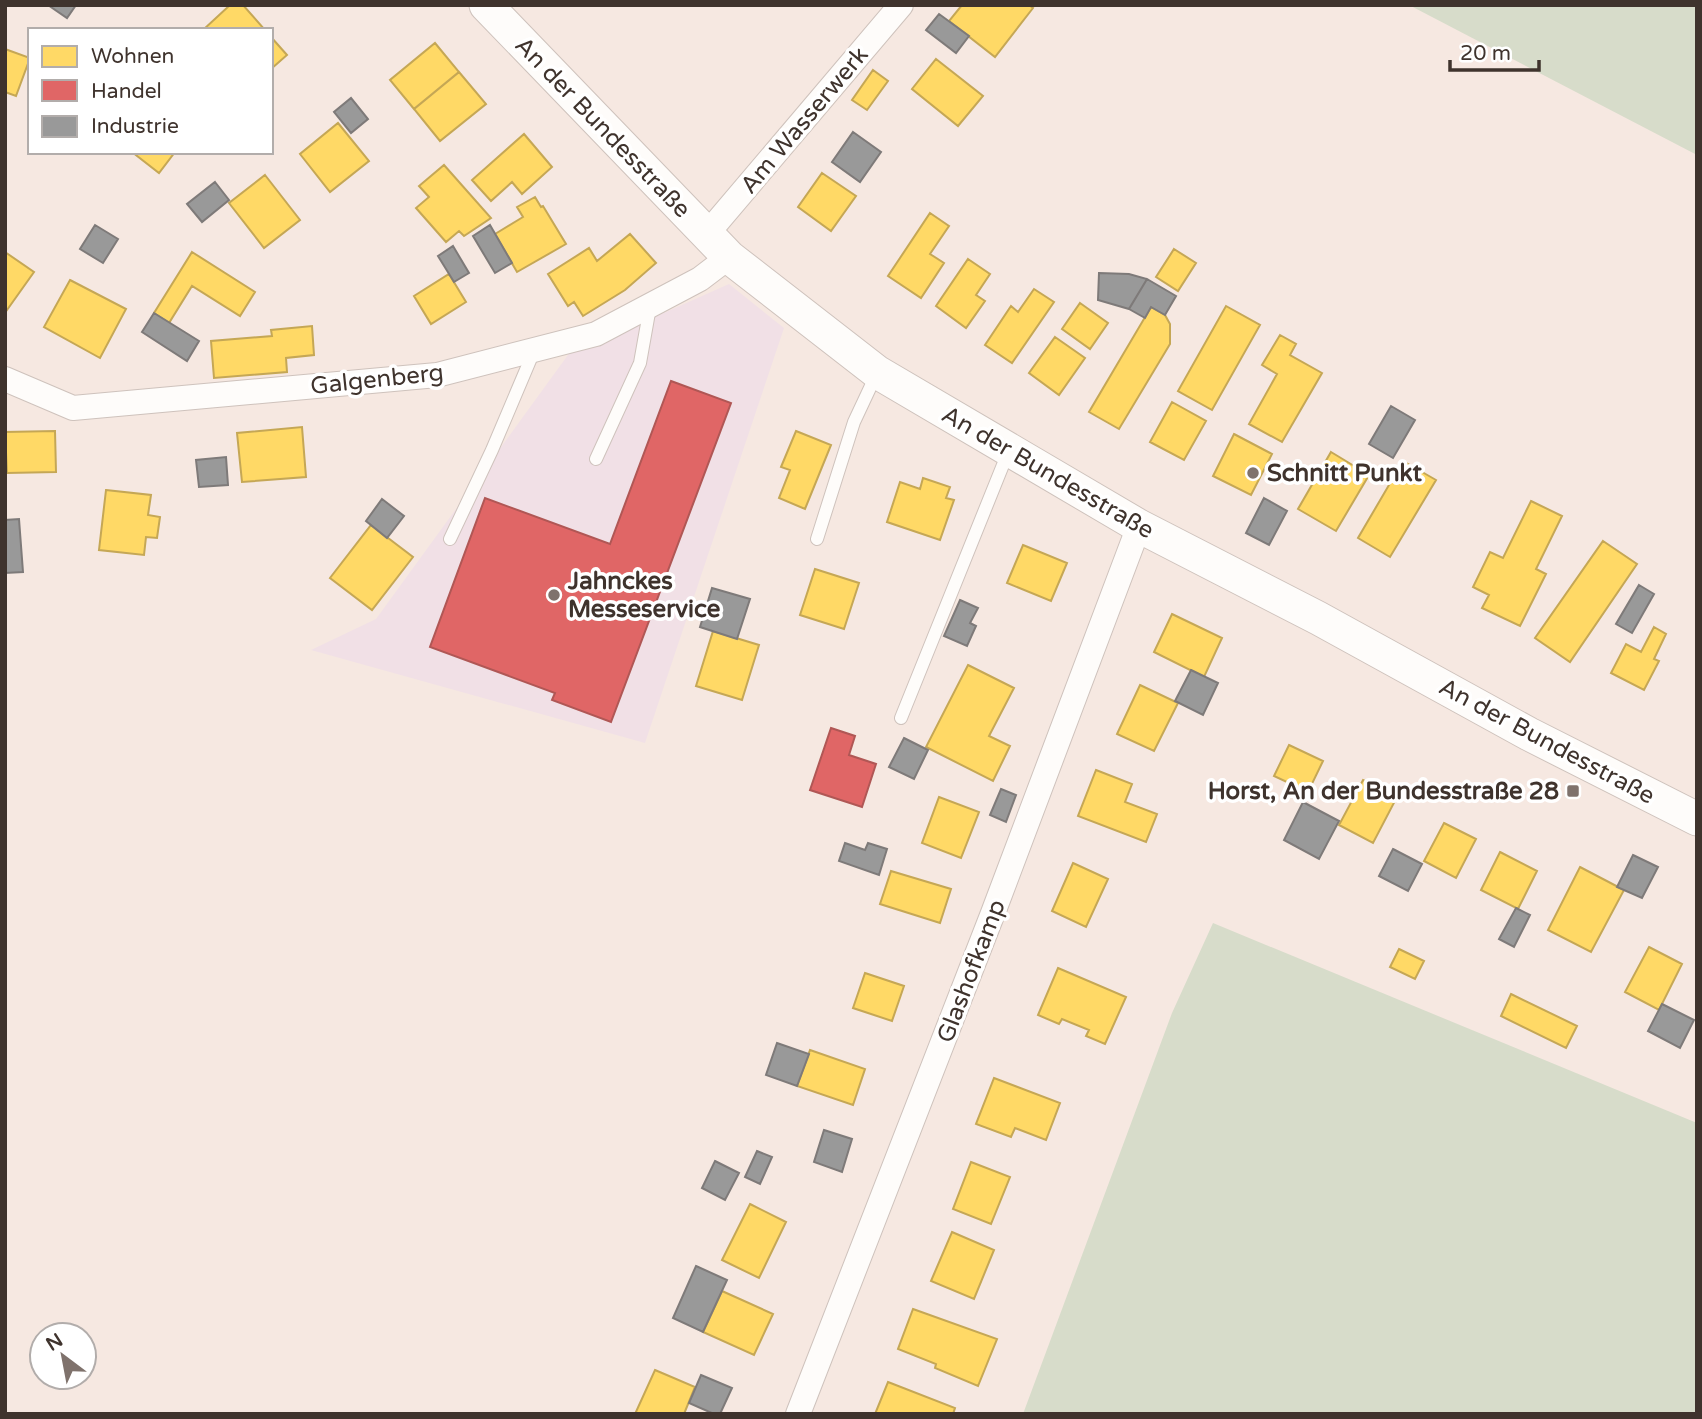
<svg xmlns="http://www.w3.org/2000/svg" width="1702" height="1419" viewBox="0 0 1702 1419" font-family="'Varela Round',sans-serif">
<rect width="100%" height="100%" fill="#f6e8e1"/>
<path fill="#f1e0e6" d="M729,284l55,44 -139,415 -334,-93 65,-31 197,-271 28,-7z"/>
<path fill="#d7dcca" d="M1409,5h288v150z
M1213,923l484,200v291h-674l149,-401z"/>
<path fill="#ffd966" stroke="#c5a755" stroke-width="2" d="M230,5h13l22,25h-62z
M962,5h67l4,3 -38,49 -46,-36z
M271,37l16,18 -16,14z
M435,43l24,29 -45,37 -24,-29z
M5,49l25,9 -14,38 -11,-4z
M936,59l47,37 -25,30 -46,-37z
M873,70l15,11 -21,29 -15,-10z
M459,72l27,32 -46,37 -26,-32z
M338,123l31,38 -39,31 -30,-38z
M524,134l28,33 -30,27 -10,-12 -21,19 -19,-21z
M132,152h43l-16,21z
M444,165l47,53 -27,18 -5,-5 -13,11 -30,-34 13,-11 -10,-11z
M822,173l34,23 -25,35 -33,-24z
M265,175l35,45 -36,28 -35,-45z
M535,197l6,10 2,-1 23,38 -49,28 -22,-38 28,-17 -6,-10z
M930,213l19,13 -19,28 14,9 -23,35 -33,-22z
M630,234l26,29 -31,27 -42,26 -9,-14 -6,4 -20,-32 41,-26 8,13z
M1174,249l22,14 -18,28 -22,-14z
M5,252l29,20 -27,38 -2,-2z
M192,252l63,40 -15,24 -48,-30 -23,37 -15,-10z
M968,259l22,15 -14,21 9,6 -19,27 -30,-22z
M449,274l17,28 -35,22 -17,-28z
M70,280l56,29 -26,49 -56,-31z
M1034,289l20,13 -42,61 -27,-18 26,-39 7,6z
M1080,303l28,20 -18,26 -28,-20z
M1226,306l34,19 -48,85 -34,-19z
M1151,307l14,8 5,9v20l-51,85 -30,-17z
M312,326l2,29 -28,3 1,14 -73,6 -3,-37 61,-5 -1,-6z
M1280,335l16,9 -6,11 32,18 -40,69 -33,-18 28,-50 -15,-9z
M1055,337l30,21 -26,37 -30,-22z
M1172,402l34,19 -22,39 -34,-18z
M302,427l4,50 -64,5 -5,-49z
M55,431l1,41 -49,1 -2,-41z
M796,431l35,14 -26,64 -26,-11 11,-28 -9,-3z
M1234,434l38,20 -21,41 -38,-19z
M1331,452l38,23 -33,56 -38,-22z
M1403,461l33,19 -46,77 -32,-19z
M923,478l27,9 -4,11 8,2 -14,40 -53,-18 13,-40 20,7z
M106,490l45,5 -3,20 12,2 -3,21 -11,-1 -2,18 -45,-5z
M1531,501l31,15 -26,53 10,5 -26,52 -38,-18 7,-13 -16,-8 17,-35 13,6z
M371,525l42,32 -41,53 -42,-32z
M1603,541l34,23 -67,98 -35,-24z
M1023,545l44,18 -16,38 -44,-18z
M815,569l44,14 -15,46 -44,-14z
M1172,614l50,24 -18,39 -50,-25z
M1654,627l12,7 -12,25 5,2 -15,29 -33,-17 15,-29 15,8z
M713,631l46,14 -17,55 -46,-14z
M968,665l46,23 -25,48 21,10 -17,35 -67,-34z
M1140,685l38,18 -24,48 -37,-17z
M1289,745l34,16 -15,31 -34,-16z
M1096,770l36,14 -7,18 32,12 -11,28 -68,-26z
M1363,780l34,17 -24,46 -34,-18z
M939,797l40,15 -18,46 -39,-15z
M1444,823l32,16 -20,39 -32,-17z
M1500,852l37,19 -19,38 -37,-19z
M1073,863l35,16 -22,48 -34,-16z
M1580,867l44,23 -33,62 -43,-22z
M891,871l60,18 -11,34 -60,-19z
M1649,947l33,17 -23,46 -34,-18z
M1399,949l25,12 -9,18 -25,-12z
M1058,968l68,29 -21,47 -19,-8 3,-6 -27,-11 -3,5 -21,-9z
M865,973l39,13 -12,35 -39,-13z
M1511,994l66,32 -11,22 -65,-32z
M810,1050l55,19 -12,36 -56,-19z
M994,1078l66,25 -14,37 -31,-12 -4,9 -35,-13z
M971,1162l39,15 -19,47 -38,-15z
M750,1204l36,18 -27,56 -37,-18z
M952,1232l42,18 -20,49 -43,-18z
M722,1291l51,23 -19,41 -51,-23z
M913,1309l84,30 -19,47 -43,-18 1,-4 -38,-15z
M655,1370l40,17 -11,27h-49z
M888,1382l67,26 -2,6h-78z"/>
<path fill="#e06666" stroke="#b05755" stroke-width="2" d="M671,381l60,22 -120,319 -59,-22 3,-7 -125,-46 55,-149 125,46z
M831,728l24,8 -6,19 27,9 -14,43 -52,-17z"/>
<path fill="#999" stroke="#7e7a79" stroke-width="2" d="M48,5h28l-9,13z
M939,14l30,22 -13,17 -30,-23z
M351,98l17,21 -17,14 -17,-21z
M853,132l28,20 -21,30 -28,-20z
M215,182l14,18 -27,22 -15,-18z
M95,225l23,14 -15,24 -23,-14z
M490,225l22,38 -17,10 -22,-37z
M453,246l16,27 -15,9 -16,-26z
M1099,273l30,1 18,5 -18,30 -31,-9z
M1147,279l29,17 -11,19 -14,-8 -6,11 -16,-9z
M154,313l45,28 -12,20 -45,-29z
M1391,406l24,14 -22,38 -24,-14z
M226,457l2,28 -29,2 -3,-27z
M1264,498l23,13 -18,34 -23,-12z
M382,499l22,17 -17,22 -21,-17z
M19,519l4,53 -18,1v-53z
M1639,585l15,9 -22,39 -16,-9z
M712,588l38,11 -13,40 -37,-12z
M960,600l18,8 -8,15 6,3 -9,20 -23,-10z
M1191,670l27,13 -15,32 -28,-14z
M904,738l24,12 -14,29 -25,-12z
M1001,789l15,6 -10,27 -16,-7z
M1303,802l36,19 -20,38 -35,-19z
M845,843l20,7 3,-7 19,6 -8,26 -40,-14z
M1393,849l29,15 -14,27 -29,-15z
M1633,855l25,12 -16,31 -25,-11z
M1516,908l14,7 -16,32 -15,-8z
M1662,1004l32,16 -14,28 -32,-17z
M777,1043l32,11 -12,32 -31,-11z
M824,1130l28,9 -10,33 -28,-10z
M757,1151l15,6 -12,27 -15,-7z
M715,1161l24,12 -14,27 -23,-12z
M696,1266l31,14 -24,52 -30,-14z
M701,1375l31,13 -12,26h-6l-25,-11z"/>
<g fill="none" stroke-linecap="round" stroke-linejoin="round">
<defs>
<path id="lane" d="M596,459l44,-96 10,-56
M450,539l42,-89 42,-99
M817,539l37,-117 23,-49
M901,718l108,-268"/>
<path id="street" d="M706,235l195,-230
M5,379l68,29 364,-33 159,-41 104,-55 29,-22
M798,1414l195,-501 146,-387"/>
<path id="secondary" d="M486,5l243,252 148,115 262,154 179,92 211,116 168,85"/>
</defs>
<use href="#lane" stroke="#cec2bc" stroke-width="14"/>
<use href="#street" stroke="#cec2bc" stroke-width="26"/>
<use href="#secondary" stroke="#cec2bc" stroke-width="35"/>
<use href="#lane" stroke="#fefcfa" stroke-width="12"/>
<use href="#street" stroke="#fefcfa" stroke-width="24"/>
<use href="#secondary" stroke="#fefcfa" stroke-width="33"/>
</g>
<g fill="#7f726c" stroke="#fff" stroke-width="2.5">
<circle cx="1253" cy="473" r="7"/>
<circle cx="554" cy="595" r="7"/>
<rect x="1566" y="784" width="14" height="14" rx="3.5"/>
</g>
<g text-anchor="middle" stroke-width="7" stroke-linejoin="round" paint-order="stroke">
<g font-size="24" fill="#3f332d" stroke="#fff">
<text transform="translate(804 120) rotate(-50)" y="8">Am Wasserwerk</text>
<text transform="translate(603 127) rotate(46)" y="8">An der Bundesstraße</text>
<text transform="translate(377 379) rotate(-6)" y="8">Galgenberg</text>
<text transform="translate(1048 472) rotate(30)" y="8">An der Bundesstraße</text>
<text transform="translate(1547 741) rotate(28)" y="8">An der Bundesstraße</text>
<text transform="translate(971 971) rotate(-69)" y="8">Glashofkamp</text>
</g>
<g font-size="24" font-weight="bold" fill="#3f332d" stroke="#fff" text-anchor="start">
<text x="1267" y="481">Schnitt Punkt</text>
<text x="568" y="589">Jahnckes<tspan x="568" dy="28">Messeservice</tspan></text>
<text x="1559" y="799" text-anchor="end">Horst, An der Bundesstraße 28</text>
</g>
</g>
<rect width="1702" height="1419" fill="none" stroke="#3f332d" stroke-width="14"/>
<rect x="28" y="28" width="245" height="126" fill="#ffffff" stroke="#b2adab" stroke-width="2"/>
<rect x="42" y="46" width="35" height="21" fill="#ffd966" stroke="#b2adab" stroke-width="2"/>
<text x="91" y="63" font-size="21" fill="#3f332d">Wohnen</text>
<rect x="42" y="80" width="35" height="21" fill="#e06666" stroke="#b2adab" stroke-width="2"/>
<text x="91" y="98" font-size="21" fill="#3f332d">Handel</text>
<rect x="42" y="116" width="35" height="21" fill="#999999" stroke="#b2adab" stroke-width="2"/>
<text x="91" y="133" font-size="21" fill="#3f332d">Industrie</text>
<g transform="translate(63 1356) rotate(328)"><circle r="33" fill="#ffffff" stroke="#b2adab" stroke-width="2"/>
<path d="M0-5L12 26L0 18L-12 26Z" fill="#7f726c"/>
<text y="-10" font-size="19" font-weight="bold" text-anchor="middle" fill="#3f332d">N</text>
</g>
<path d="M1450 60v10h89v-10" fill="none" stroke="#3f332d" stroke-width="3.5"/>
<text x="1460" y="60" font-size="21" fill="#3f332d" stroke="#ffffff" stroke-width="5" paint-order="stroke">20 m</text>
</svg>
